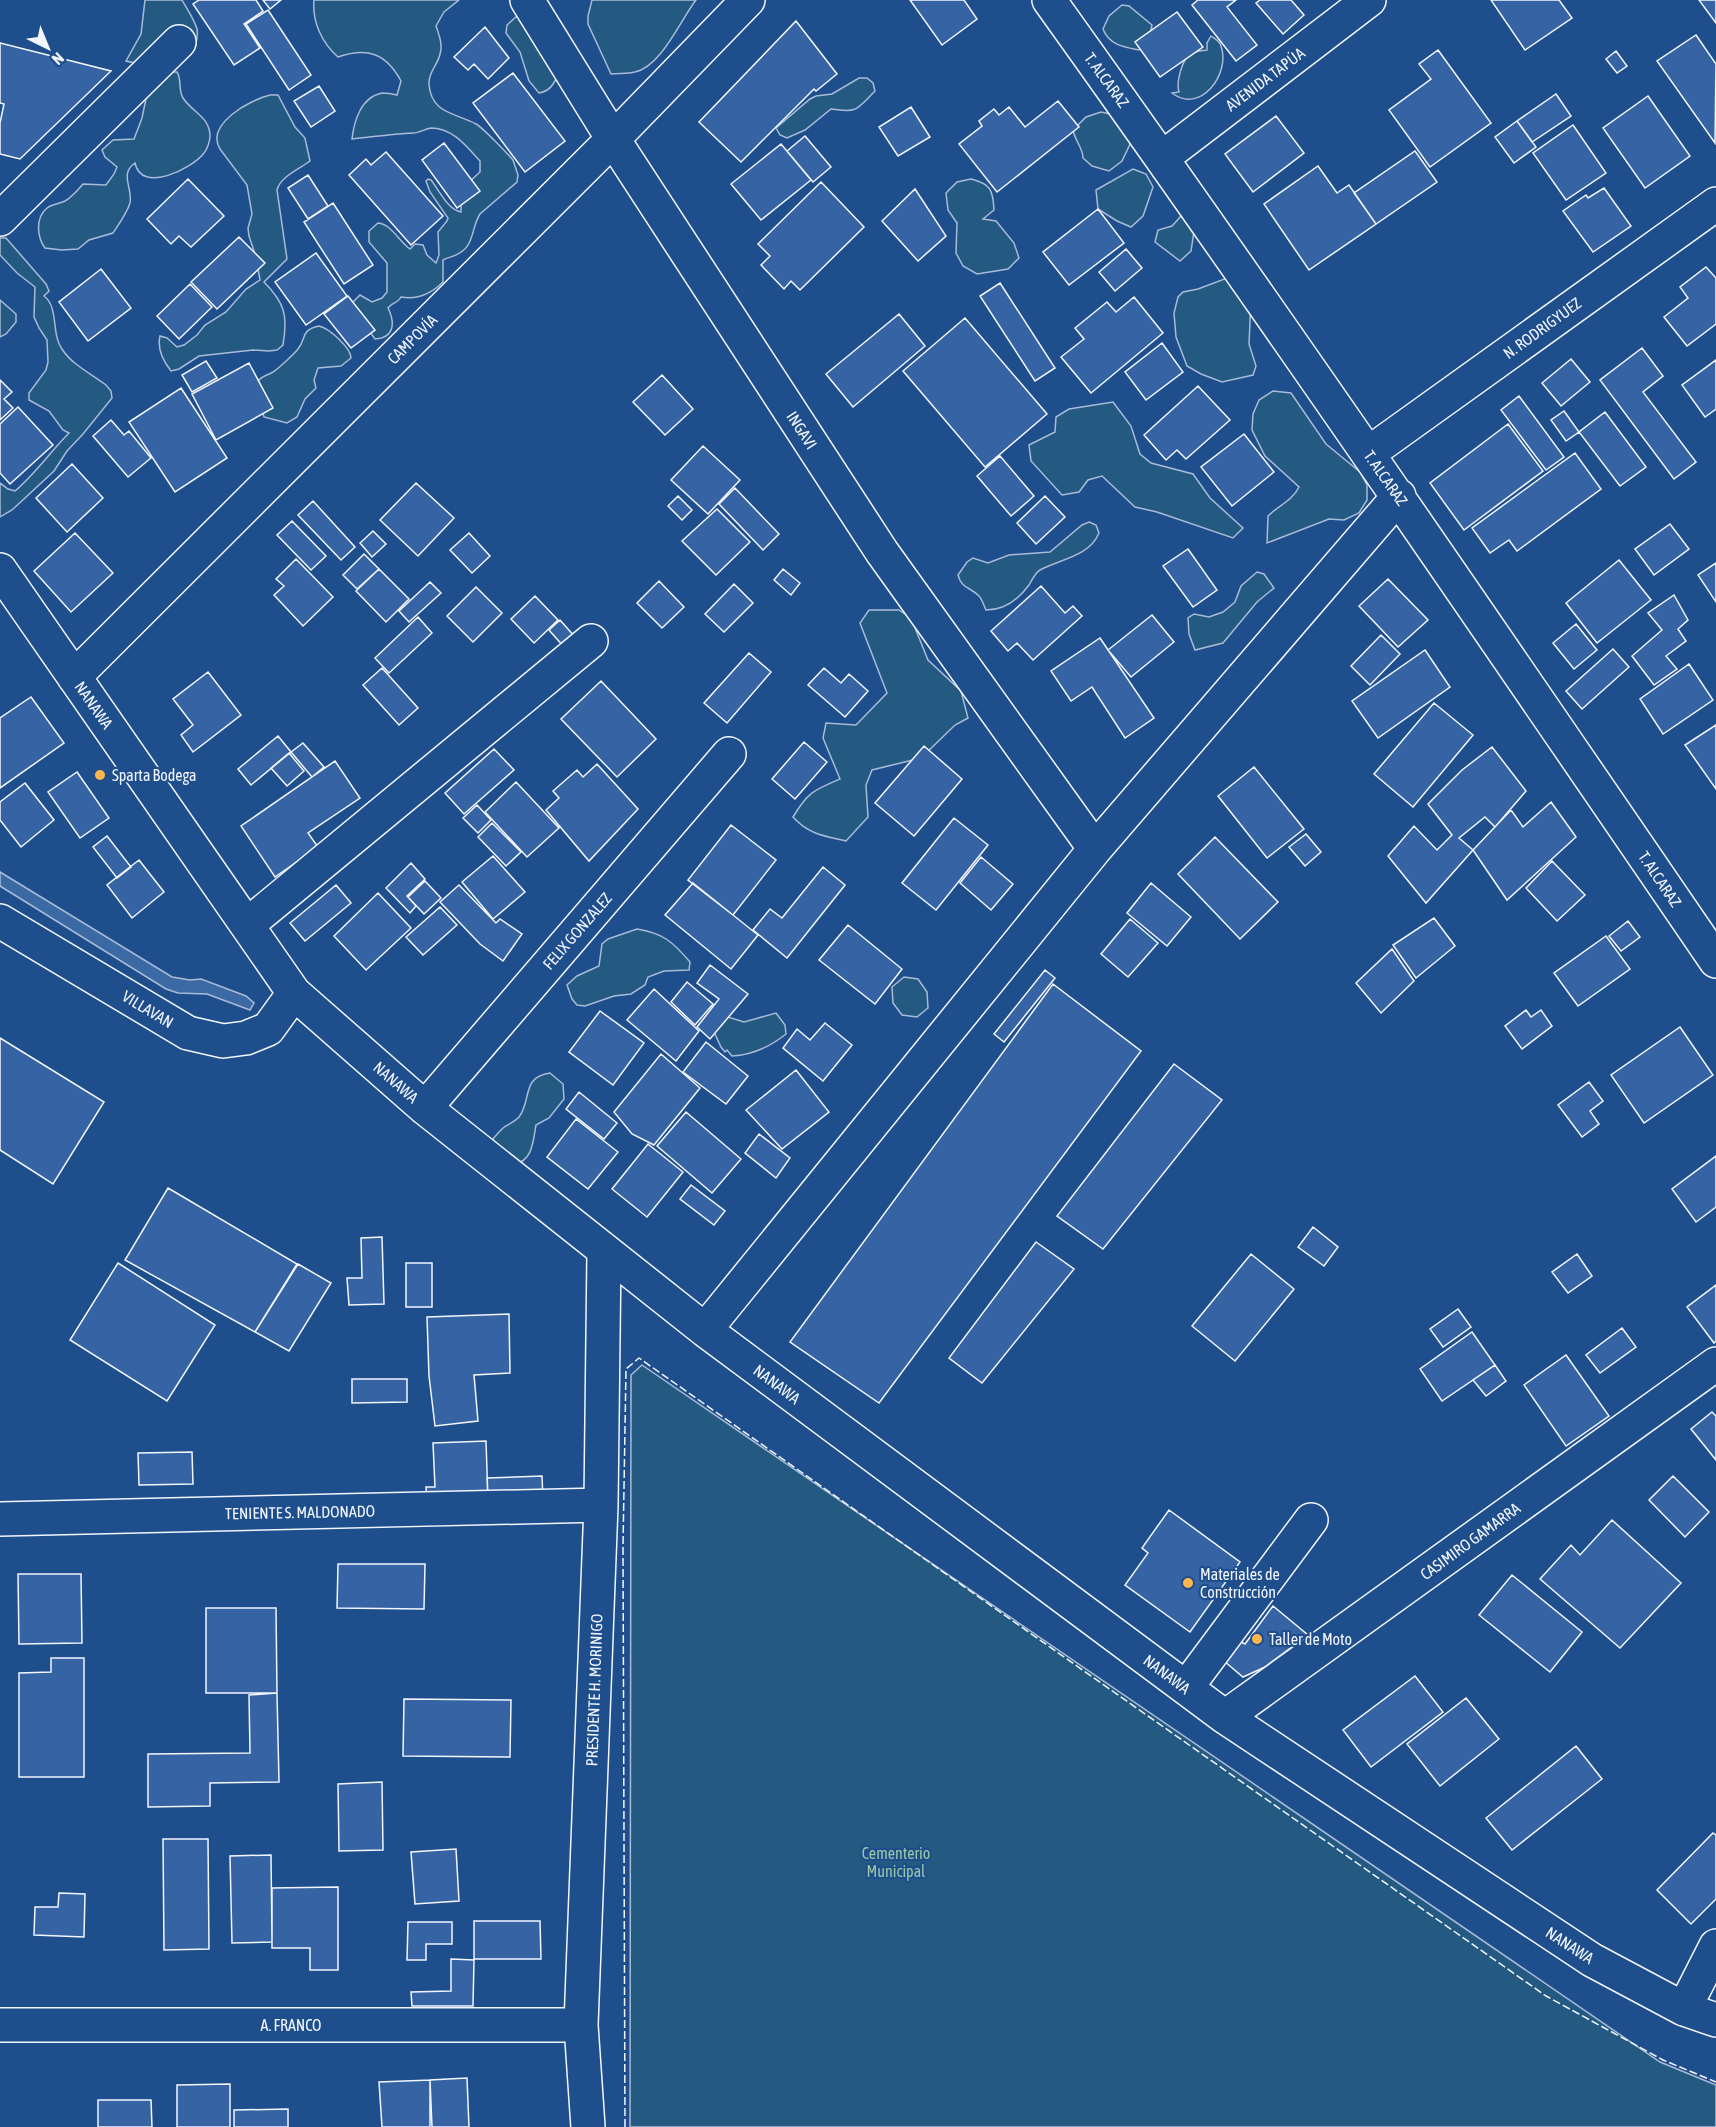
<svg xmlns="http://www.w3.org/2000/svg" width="1716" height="2127" viewBox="0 0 1716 2127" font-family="'Asap Condensed',sans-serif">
<rect width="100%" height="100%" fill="#1f4e8c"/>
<path fill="#245a82" stroke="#a8bbd7" stroke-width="1.5" d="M145,0h37c5,9 12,19 15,29 1,5 0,10 -1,14 -5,27 -50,23 -70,18l15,-27z
M314,0h145l-15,12 -8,14c3,9 7,18 4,28 -2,11 -12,18 -11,30 2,30 27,29 47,40 7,4 30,28 37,36l5,15 -1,7 -37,32c-8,12 -6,30 -19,38 -5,4 -12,5 -18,8v22c-12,12 -25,18 -42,15 -3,6 -10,6 -13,11 7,14 7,30 -13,31l-25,-34 10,-10 12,7 10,-4 5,-6v-29l-18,-21v-11l9,-8c13,1 21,18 32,26l5,-5 8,1 4,10 9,8 3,-8 -1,-23 9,-11 1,-3 -18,-26 -4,-11 2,-2 3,1c8,10 17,30 30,32v-15l5,-12 14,-13v-11c-13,-14 -27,-33 -49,-33 -6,1 -12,5 -18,5 -21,1 -41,4 -61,6 2,-18 9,-42 30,-46 5,0 11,1 15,2l4,-14c-15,-28 -34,-34 -63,-24 -16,-14 -26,-35 -24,-57z
M592,0h104c-15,19 -35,67 -61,72 -8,2 -16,1 -24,2l-23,-50v-8z
M1122,5l7,1 23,19 -3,15 -10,10c-15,-3 -30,-5 -36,-21l6,-13z
M517,16l8,2 35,48c-3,12 -7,25 -21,27l-10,-12 -9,-29 -14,-19 1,-8z
M1211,36c4,3 9,5 10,10 10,28 -21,69 -49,47l7,-1c-3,-9 3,-35 13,-39 4,-2 10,-2 15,-3v-7z
M169,72h8c5,8 1,18 6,26 9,14 27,19 27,38 0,5 -3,14 -6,17 -12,16 -63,41 -69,10 -16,11 -2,25 -5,40 -3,10 -11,21 -17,30l-24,7 -11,9 -16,1 -17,-2c-8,-11 -10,-30 2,-40 5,-4 12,-4 18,-7 7,-4 13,-11 18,-17l23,1 8,-11 3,-7 -12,-10 -3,-7 11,-10 21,-1 8,-21 6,-29z
M859,78h8l6,5 2,8c-19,19 -17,22 -44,18l-26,21 -18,8 -7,-3 -4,-7 34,-29 6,-3 16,-2z
M270,95h8l17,32 10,11 5,23c-11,8 -30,16 -33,29l10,69 -23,23c21,21 24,34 19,63l-6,5 -8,1 -16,-1 -54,6 -20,13 -8,2c-8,-10 -14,-22 -11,-35l7,2 10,9 7,-2 13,-10 8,-10 21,-13 20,-23 14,-9 -4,-23 -7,-21 -1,-8 4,-14 -5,-29 -27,-36c-15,-25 30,-49 50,-54z
M1101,112l14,3 17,25 -10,21 -13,10 -17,-5 -9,-8c0,-10 -8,-17 -10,-28l13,-13z
M1133,169l13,5 7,13 -10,29 -12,11 -14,-6 -19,-12 -2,-19z
M971,179c20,5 22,11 23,31l-11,9 13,2 18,22 5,15 -11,11 -31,5 -14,-8 -7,-13 1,-30 -9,-13 -2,-17 11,-11z
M1192,204l4,14 -5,33 -11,10 -25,-19 3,-12 14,-4z
M0,238h6l40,46 3,7 -5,5c15,11 7,38 18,53 10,16 30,25 44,36l5,6 1,7 -29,36 -16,17 -13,20 -42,39 -12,7v-34l8,6 7,2c21,-18 35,-39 54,-58l-6,-3 -14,-19 -20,-11v-7l17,-23 2,-8 -1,-22 -8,-12 -5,-11 1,-30 -18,-14 -17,-18z
M1227,278l24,22 -2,44 7,22 -3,9 -31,7 -21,-8 -14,-8 -11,-29 -2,-24 4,-16 5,-5 15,-3z
M0,300l16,14v8l-10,12 -6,3z
M319,326c10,2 32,22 32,32l-10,8 -23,2 -4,12 2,8 -11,11 -8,18 -10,6 -23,-6 -9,-31c5,-10 9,-9 18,-14 5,-3 21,-18 25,-23 9,-11 2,-19 21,-23z
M1273,391l18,2 35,51 34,28 7,13v15l-8,13 -15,7 -15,-1 -62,24 1,-27c11,-11 24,-15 31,-29l-34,-31 -13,-26 1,-16 6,-14z
M1113,402l18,24 9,28 11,9 42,11 17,24 33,30 -10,10 -76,-26 -22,-5 -33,-31 -14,4 -9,12 -17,3 -31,-34 -2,-16 26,-13 1,-15 13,-8z
M1089,522l7,3 3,8c-10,24 -39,26 -59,37 -5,3 -8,10 -11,15 -11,15 -25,25 -43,25 -2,-4 -4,-11 -7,-14 -9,-9 -18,-8 -21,-21l9,-13 6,-4 15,5 21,-8 41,-3 32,-27z
M1257,572l7,2 10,14 -17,14 -34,41 -28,7 -6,-16 -1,-16 6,-4 15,3 14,-5 12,-10 6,-16z
M869,610h30l12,8 17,42 33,31 7,27 -13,7 -34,33 -49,12 -6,15 2,32 -22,24c-22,-5 -38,-7 -53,-24 15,-25 21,-27 47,-38l-17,-41 3,-15 30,2 31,-32 -27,-70z
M637,929c26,4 36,13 53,33l-1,8 -25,1 -16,6 -3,8 -14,9 -17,2 -29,10 -8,-1 -5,-6 -5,-14 10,-9 22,-10 3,-22 6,-5z
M904,977l14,2 9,13 1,16 -11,9 -15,-2 -9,-12 -1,-16z
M776,1013l9,12 1,9c-15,12 -34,21 -54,22l-5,-6 -2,2 -4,-5 -7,-15 14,-15 16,5z
M550,1073l13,11 1,15 -15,19 -13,7c-3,16 -3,35 -21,39l-18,-11 -4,-14c3,-4 7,-8 10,-11 5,-4 12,-6 16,-11 13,-17 2,-40 31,-44z
M642,1365l1018,697 56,23v42h-1086l1,-752z"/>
<path fill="#3b69a3" stroke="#a8bbd7" stroke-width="1.5" d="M0,872l172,105 18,3 11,-1 45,17 8,7 -4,7 -43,-16 -29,-1 -12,-4 -166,-103z"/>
<path fill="#3563a3" stroke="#f2f6ff" stroke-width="1.5" d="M199,0h57l7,11 -19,13 16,24 -26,17 -41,-61z
M263,0h18l-11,9z
M910,0h54l13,19 -35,26z
M1198,0h38l-9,7 30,38 -21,16 -44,-56z
M1260,0h31l13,15 -21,19 -27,-31z
M1491,0h68l13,18 -47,32z
M1699,0h17v23z
M268,10l43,65 -22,15 -43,-66z
M1177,12l26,35 -43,30 -25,-35z
M796,21l41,53 -21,17 -2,-2 -73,73 -42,-40z
M485,27l24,31 -21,21 -14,-15 -6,6 -14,-13z
M1696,35l20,29 -1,79 -58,-82z
M0,43l111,28 -91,88 -20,-5v-31l4,-19 -4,-1z
M1438,50l53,73 -61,44 -41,-57 42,-31 -12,-15z
M1616,51l11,15 -10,7 -11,-14z
M513,73l52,68 -40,31 -52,-69z
M319,86l16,25 -24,16 -17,-26z
M1556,94l15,22 -39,26 -15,-21z
M1648,96l42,60 -45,32 -42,-60z
M1058,101l21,26 -82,65 -38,-48 23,-18 -3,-5 15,-12 5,6 10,-8 16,20z
M911,107l19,30 -32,19 -19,-29z
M1276,116l28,37 -51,39 -28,-38z
M1517,121l19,26 -22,16 -19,-26z
M1573,125l33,48 -40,27 -33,-47z
M805,136l26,31 -18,15 -26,-31z
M444,143l36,48 -23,17 -35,-48z
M781,144l30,36 -50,40 -30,-36z
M1415,151l22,31 -61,42 -22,-31z
M386,152l57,64 -32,29 -62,-70 17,-16 5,6z
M1318,166l19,27 12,-8 27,39 -67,46 -45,-66z
M308,175l20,31 -20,13 -20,-31z
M188,179l36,37 -33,31 -12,-11 -8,8 -24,-25z
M821,182l43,45 -64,63 -9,-9 -7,8 -23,-24 9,-9 -12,-12z
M1604,188l27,38 -38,26 -30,-41 23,-16 2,3z
M915,189l31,47 -28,25 -36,-40z
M333,203l40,62 -29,19 -40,-62z
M1098,209l26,34 -55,42 -26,-33z
M239,237l26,26 -48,46 -26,-27z
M1126,249l16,19 -27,23 -16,-19z
M316,253l31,43 -41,29 -31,-43z
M1706,267l10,11v46l-29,22 -23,-29 24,-19 -8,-11z
M101,269l30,39 -43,33 -29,-39z
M1000,283l55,85 -20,13 -55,-85z
M190,284l22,23 -33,32 -22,-23z
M348,296l27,34 -24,18 -27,-34z
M1134,297l29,36 -72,60 -30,-36 23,-18 -9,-11 32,-26 9,10z
M899,314l26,32 -72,61 -27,-33z
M965,318l82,96 -62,53 -82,-96z
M1162,343l21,29 -37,28 -21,-28z
M1642,348l21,28 -20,16 53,70 -22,17 -74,-99z
M1571,359l19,23 -29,24 -19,-23z
M1716,360v49l-11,8 -23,-32z
M206,361l11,17 -25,14 -10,-17z
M249,363l24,45 -57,32 -24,-46z
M662,375l31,34 -28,26 -32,-33z
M0,380l12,12 -8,7 9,9 -13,12z
M1198,386l32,34 -44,39 -9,-9 -11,10 -22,-25z
M181,388l46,70 -52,34 -46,-70z
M1519,396l45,61 -18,13 -45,-60z
M18,407l35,38 -43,39 -10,-11v-49z
M1564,411l15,21 -13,9 -15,-21z
M1605,412l41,55 -26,19 -41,-54z
M111,420l13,15 5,-4 22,27 -23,19 -35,-41z
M1508,424l35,47 -79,59 -34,-47z
M1244,434l30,38 -42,34 -31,-39z
M703,446l37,34 -32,34 -37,-34z
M1575,453l26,36 -84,62 -8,-11 -19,13 -18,-25z
M1000,456l34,40 -23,20 -34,-40z
M72,464l31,34 -36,34 -31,-34z
M416,483l38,35 -36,38 -38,-36z
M735,488l44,46 -16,16 -44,-46z
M678,496l14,14 -10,10 -14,-14z
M1045,496l20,21 -29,27 -19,-21z
M313,501l42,46 -14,13 -43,-45z
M717,509l33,33 -34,33 -34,-34z
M292,521l34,35 -15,14 -34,-35z
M1670,524l19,25 -35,26 -19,-26z
M373,531l13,13 -14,13 -12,-14z
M75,533l38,40 -42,39 -37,-41z
M469,533l21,23 -18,17 -22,-23z
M1188,549l29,41 -24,17 -30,-41z
M364,554l15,15 -22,20 -14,-14z
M296,559l37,38 -30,29 -29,-31 10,-9 -8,-7z
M1619,560l32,40 -54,43 -31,-40z
M1716,563v39l-18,-27z
M379,569l30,30 -23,23 -30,-31z
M783,569l17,14 -9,12 -17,-15z
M1388,579l40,41 -30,27 -39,-41z
M659,581l25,26 -22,21 -25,-25z
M430,582l11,11 -32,29 -10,-11z
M734,584l19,19 -29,29 -19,-18z
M1041,586l24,27 8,-7 9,10 -49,44 -16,-17 -9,8 -17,-20z
M476,587l26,26 -29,29 -26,-26z
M1674,595l14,25 -10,9 8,12 -20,15 11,13 -23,16 -22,-29 30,-26 -14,-17z
M535,596l23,24 -24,23 -23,-24z
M1152,615l22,27 -43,35 -23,-27z
M418,617l14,16 -43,40 -14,-15z
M560,620l15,17 -11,10 -15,-17z
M1576,624l21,26 -23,19 -21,-26z
M1381,635l19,19 -30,31 -19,-19z
M1100,638l54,80 -29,20 -33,-51 -21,14 -20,-30z
M1613,649l16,18 -47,42 -16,-18z
M1425,650l25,37 -72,51 -26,-37z
M749,653l22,19 -44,51 -23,-20z
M1689,664l24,36 -50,34 -23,-35z
M382,668l36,40 -19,17 -36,-40z
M824,668l17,15 8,-9 19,17 -23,26 -37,-32z
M208,672l33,43 -48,37 -12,-17 12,-10 -20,-26z
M601,681l55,58 -39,38 -56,-58z
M31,697l33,46 -64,45v-70z
M1434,703l39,32 -60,72 -39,-33z
M1716,725v64l-31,-44z
M278,736l13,16 -40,33 -13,-16z
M804,742l23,20 -32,37 -23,-20z
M303,743l21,24 -12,10 -21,-25z
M924,746l38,33 -48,57 -39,-33z
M1492,747l34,44 -31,36 -10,-10 -26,21 14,12 -47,53 -38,-47 26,-30 23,24 15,-15 -24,-31 34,-34z
M494,749l20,21 -50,44 -19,-21z
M289,753l15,18 -17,15 -16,-18z
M335,761l25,37 -52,35 10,14 -43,30 -34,-51z
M597,764l41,45 -49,52 -43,-51 13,-12 -6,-7 24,-21 6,7z
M1254,767l50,62 -37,29 -49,-62z
M77,772l32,46 -29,20 -32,-46z
M516,782l43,46 -32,29 -42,-45z
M25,783l29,37 -33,27 -21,-27v-18z
M1551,802l25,35 -69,63 -34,-50 38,-40 12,17z
M477,805l14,15 -13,13 -15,-15z
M954,818l34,27 -52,65 -34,-27z
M492,823l29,29 -15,14 -28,-29z
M731,825l45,35 -43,55 -45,-35z
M1306,834l15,18 -16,14 -16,-19z
M107,836l24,31 -14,11 -24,-31z
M1215,837l63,65 -38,37 -62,-65z
M493,856l32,36 -32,27 -31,-37z
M981,857l32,27 -22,26 -31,-27z
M139,860l25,32 -32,26 -25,-33z
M1552,861l33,34 -28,26 -31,-33z
M411,863l14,16 -18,17 9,10 -6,7 -24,-25z
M823,867l22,18 -58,73 -34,-28 17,-21 12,9z
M425,881l16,17 -17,16 -16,-17z
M693,883l65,52 -27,34 -66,-54z
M1151,883l40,34 -24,29 -40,-33z
M336,885l15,18 -46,38 -15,-18z
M459,885l37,38 4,-4 22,15 -19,27 -23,-17 -40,-42z
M378,893l33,35 -45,42 -32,-34z
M440,907l17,18 -34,30 -17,-18z
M1434,918l21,28 -39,32 -23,-33z
M1130,919l28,24 -30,34 -27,-23z
M1628,921l12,16 -19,14 -12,-15z
M848,925l54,44 -27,35 -56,-44z
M1606,936l24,33 -52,37 -24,-33z
M1392,949l22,32 -33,32 -25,-30z
M710,965l38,29 -38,45 -13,-12 22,-28 -22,-16z
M1045,970l10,8 -51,64 -10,-8z
M687,982l26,22 -18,21 -24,-23z
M1053,984l88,67 -262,352 -89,-61z
M654,989l45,42 -23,30 -49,-41z
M1526,1010l5,7 10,-7 11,16 -30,23 -17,-23z
M600,1011l44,32 -31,42 -44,-33z
M825,1023l27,22 -29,36 -40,-33 14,-19 13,11z
M1680,1027l33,48 -69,48 -33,-48z
M0,1038l104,64 -51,82 -53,-34z
M706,1042l42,34 -22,28 -43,-32z
M661,1054l39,34 -46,57 -22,-11 -18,-22z
M1174,1064l48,36 -119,149 -46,-33z
M796,1070l33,42 -47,37 -36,-39z
M1589,1082l14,19 -13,10 9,13 -17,13 -24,-32z
M579,1092l38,31 -13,16 -38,-30z
M686,1112l55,47 -29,34 -55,-47z
M576,1119l42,33 -30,37 -41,-32z
M759,1134l31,24 -14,20 -31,-25z
M648,1144l35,28 -36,45 -35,-28z
M1716,1156v51l-20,15 -24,-33z
M691,1185l34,26 -11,14 -34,-26z
M168,1188l129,76 -42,68 -130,-72z
M1313,1227l25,20 -14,19 -26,-19z
M382,1237l2,67 -35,1 -2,-27h15l-1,-40z
M1036,1242l38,27 -92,114 -33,-25z
M1251,1254l43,35 -59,72 -43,-35z
M1577,1254l15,22 -24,17 -16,-21z
M118,1263l97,62 -48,76 -97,-61z
M406,1263h26v44h-26z
M298,1264l33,19 -42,68 -34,-19z
M1716,1285v56l-2,2 -27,-36z
M1458,1309l13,18 -28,20 -13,-18z
M509,1314l1,59 -36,2 4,46 -43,5 -6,-50 -2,-59z
M1622,1328l14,19 -36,26 -14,-18z
M1472,1332l23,33 -53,36 -22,-32z
M1566,1355l43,61 -43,30 -42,-61z
M1495,1365l11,16 -20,15 -13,-16z
M352,1379h55v23l-55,1z
M1712,1412l4,4v44l-25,-31z
M486,1441l2,59 -61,3 -1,-16h9l-2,-44z
M192,1452l1,32 -54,1 -1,-32z
M542,1476l1,23 -55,1 -1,-22z
M1673,1476l36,36 -24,25 -36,-37z
M1169,1510l71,52 -50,70 -65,-47 23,-32 -6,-5z
M1612,1520l69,63 -61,65 -80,-69 31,-34 9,10z
M338,1564h87l-1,45 -87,-1z
M18,1574h63l1,69 -63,1z
M1512,1575l70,57 -32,40 -71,-57z
M1273,1606l35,29 -43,32 -22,10 -19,-16 15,-20 6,3z
M206,1608h70l1,85h-71z
M51,1658h33v119h-65v-104l32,-1z
M1415,1676l28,36 -72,55 -28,-37z
M277,1693l2,89 -69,1v23l-62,1v-53l102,-1 -1,-58z
M1466,1698l33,41 -59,47 -33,-42z
M404,1699l107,1 -1,57 -107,-1z
M1576,1746l26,33 -90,71 -26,-32z
M382,1782l1,68 -44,1 -1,-67z
M1713,1833l3,2v64l-25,25 -34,-34z
M163,1839h45l1,110 -45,1z
M456,1849l3,52 -44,3 -4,-52z
M271,1855l1,87 -40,1 -2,-87z
M338,1887v83h-28v-22h-38v-60z
M59,1893l26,1 -1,43 -50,-2 1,-28h23z
M474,1921h66l1,38h-67z
M408,1922h44v22h-26v16h-19z
M451,1959l23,1 -1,46h-61l-1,-14 40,-1z
M467,2078l2,49h-37l-2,-47z
M430,2080v47h-48l-3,-45z
M230,2084v43h-53v-42z
M98,2100h53l1,27h-54z
M288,2109v18h-54v-17z"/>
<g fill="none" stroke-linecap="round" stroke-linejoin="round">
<defs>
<path id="minor" d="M527,0l86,139 269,413 213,297
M1049,0c227,317 447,639 667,961
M1162,158l207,-158
M0,219l179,-177
M1369,453l347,-249
M0,570l294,423 131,115 280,222 520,387 367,243 92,49 32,11
M74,677l539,-538 135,-139
M0,921l188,112 35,8 23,-3 22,-9 26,-36
M247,925l344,-284
M425,1108l304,-354
M705,1330l390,-481 304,-353
M0,1519l601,-14
M1186,1688l125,-168
M1225,1717l491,-353
M1684,2009l32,-63
M0,2025h581
M588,2127l-7,-102 20,-520 3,-253"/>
</defs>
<use href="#minor" stroke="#f2f6ff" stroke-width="36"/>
<use href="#minor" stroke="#1f4e8c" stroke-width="33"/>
<path stroke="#f2f6ff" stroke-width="1.5" stroke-dasharray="8 3" stroke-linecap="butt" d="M625,2127l-2,-580 3,-178 13,-11 907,638 117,64 53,22"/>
</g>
<g fill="#ffb74d" stroke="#1f4e8c" stroke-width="2">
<circle cx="100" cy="775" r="6"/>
<circle cx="1188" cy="1583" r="6"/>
<circle cx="1257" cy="1639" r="6"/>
</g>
<g text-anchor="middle" stroke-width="4.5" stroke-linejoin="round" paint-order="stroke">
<g font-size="16" fill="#f2f6ff" stroke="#1f4e8c">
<text transform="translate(1265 79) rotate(-37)" y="6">AVENIDA TAPÚA</text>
<text transform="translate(1107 80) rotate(54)" y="6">T. ALCARAZ</text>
<text transform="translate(1542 328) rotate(-36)" y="6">N. RODRIGYUEZ</text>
<text transform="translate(412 339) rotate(-45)" y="6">CAMPOVÍA</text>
<text transform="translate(802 430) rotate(57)" y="6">INGAVI</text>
<text transform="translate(1386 478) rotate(55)" y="6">T. ALCARAZ</text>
<text transform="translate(94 705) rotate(55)" y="6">NANAWA</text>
<text transform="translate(1660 879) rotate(56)" y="6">T. ALCARAZ</text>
<text transform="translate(577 931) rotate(-49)" y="6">FELIX GONZALEZ</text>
<text transform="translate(148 1009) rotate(31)" y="6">VILLAVAN</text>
<text transform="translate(396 1082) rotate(41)" y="6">NANAWA</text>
<text transform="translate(777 1384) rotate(37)" y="6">NANAWA</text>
<text transform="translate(300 1512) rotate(-1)" y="6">TENIENTE S. MALDONADO</text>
<text transform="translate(1470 1541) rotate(-36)" y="6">CASIMIRO GAMARRA</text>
<text transform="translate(1167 1674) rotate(37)" y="6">NANAWA</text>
<text transform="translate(594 1690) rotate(-88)" y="6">PRESIDENTE H. MORINIGO</text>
<text transform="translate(1570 1945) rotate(33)" y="6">NANAWA</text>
<text x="291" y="2031">A. FRANCO</text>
</g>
<g font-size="16" fill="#f2f6ff" stroke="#1f4e8c" text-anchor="start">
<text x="112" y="781">Sparta Bodega</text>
<text x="1200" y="1580">Materiales de<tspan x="1200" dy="18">Construcción</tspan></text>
<text x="1269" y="1645">Taller de Moto</text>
</g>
<g font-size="16" fill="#97c8a6" stroke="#1f4e8c">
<text x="896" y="1859">Cementerio<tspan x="896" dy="18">Municipal</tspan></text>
</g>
</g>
<g transform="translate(48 48) rotate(137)" stroke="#1f4e8c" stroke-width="4.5" paint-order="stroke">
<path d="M0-4.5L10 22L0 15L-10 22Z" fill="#f2f6ff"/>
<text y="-9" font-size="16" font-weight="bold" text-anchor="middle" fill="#f2f6ff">N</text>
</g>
</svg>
